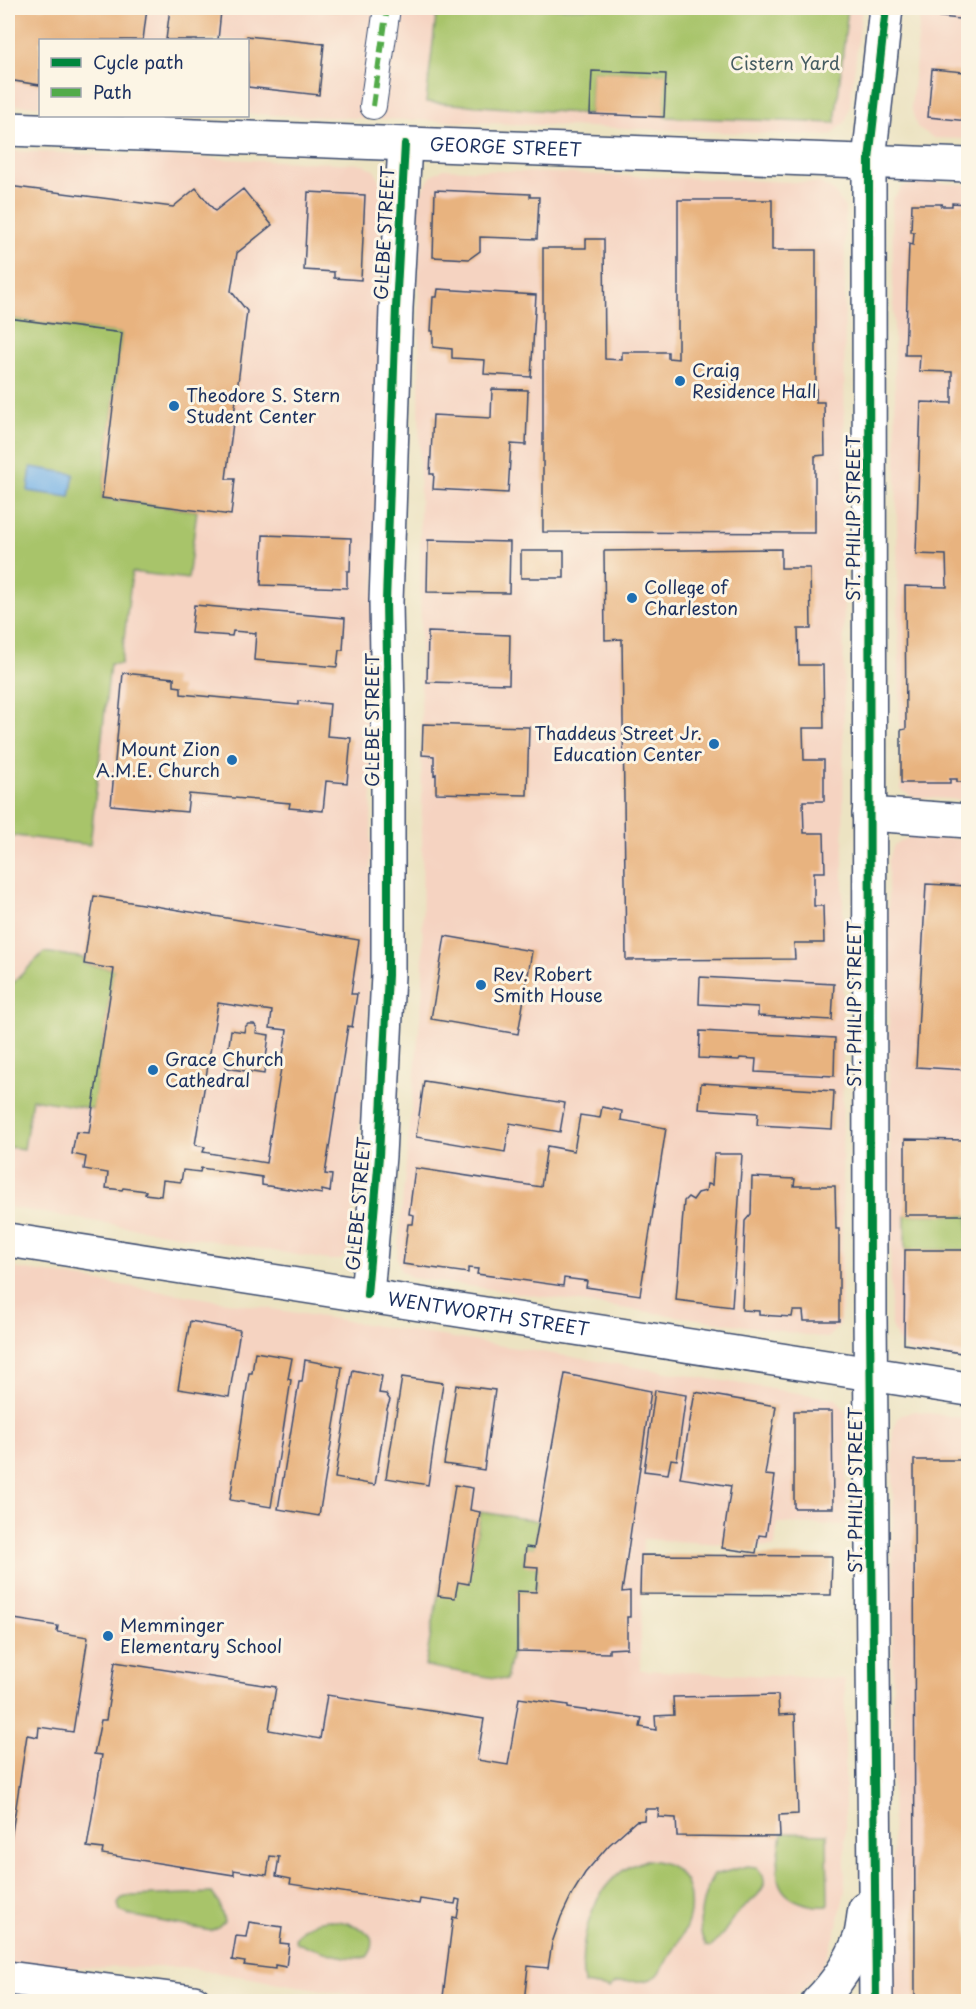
<svg xmlns="http://www.w3.org/2000/svg" width="976" height="2009" viewBox="0 0 976 2009" font-family="'Playpen Sans',sans-serif">
<rect width="100%" height="100%" fill="#fcf5e5"/>
<filter id="ink" filterUnits="userSpaceOnUse"><feTurbulence type="fractalNoise" baseFrequency=".0167" numOctaves="2"/><feDisplacementMap in="SourceGraphic" scale="12" xChannelSelector="R" yChannelSelector="G"/><feConvolveMatrix kernelMatrix="1 2 1 2 8 2 1 2 1" color-interpolation-filters="sRGB"/></filter>
<filter id="wash" filterUnits="userSpaceOnUse"><feTurbulence type="fractalNoise" baseFrequency=".008" numOctaves="4" result="noise"/><feDisplacementMap in="SourceGraphic" scale="24" xChannelSelector="R" yChannelSelector="G"/><feGaussianBlur stdDeviation="1.35" result="paint"/><feColorMatrix in="noise" values="0 0 0 0 0 0 0 0 0 0 0 0 0 0 0 0 0 1.4 0 .05"/><feComposite in="paint" operator="in"/></filter>
<g filter="url(#wash)">
<rect width="100%" height="100%" fill="#ece3c2"/>
<path fill="#f5d3c1" d="M8,8h854l-12,98 -4,15 -13,13 -7,2 -578,-22v-74h-208v66l-32,-1z
M921,8h47v131l-34,-1 -17,-11 -6,-20z
M8,151l355,13 11,6 6,11 1,21 -13,828 -19,218 -8,12h-13l-320,-53z
M444,169l376,14 14,8 11,17 -3,1101 -3,17 -12,12 -414,-60 -12,-7 -4,-14 26,-269 -5,-786 5,-14 10,-14z
M923,182l45,2v616l-55,-3 -12,-7 -9,-590 11,-14z
M912,836l56,3v522l-58,-9 -12,-11 -7,-15 -3,-465 6,-16z
M8,1267l828,132 10,13v113l-69,-2 -2,24 -132,-8 -3,131 205,9v212l-10,44 -13,31 -19,23 -20,13h-388l-212,-35 -159,1 -16,-3z
M915,1411l53,8v582l-76,1 1,-571 6,-15z"/>
<path fill="#a8c46b" stroke="#627a64" stroke-width="1.5" d="M437,8h411l-13,115 -171,-6 1,-43 -73,-3 -2,43 -164,-12z
M8,318l114,15 -20,165 95,13 -9,68 -56,-7 -11,92h-11l-20,181 -82,-10z
M44,952l40,6v6l30,5 -21,140 -61,-10 -8,50 -16,-2v-159z
M905,1215h63v35h-63z
M481,1512l58,9 -5,27 -8,-1 -2,18 14,2 -2,25 -18,-1 -1,38 -11,51 -81,-14 16,-87 27,4z
M782,1833l45,1 1,72c-11,1 -18,0 -28,-4 -33,-12 -21,-41 -18,-69z
M646,1860c31,1 47,21 44,52 -2,16 -12,32 -21,45 -4,7 -8,14 -13,19 -13,11 -34,-1 -47,12l-25,-4c-6,-40 6,-96 45,-117 5,-3 12,-4 17,-7z
M747,1866l9,1c5,5 9,9 8,17 -3,12 -18,20 -26,29 -10,11 -15,24 -27,34l-5,-1c-12,-19 -3,-53 8,-71z
M212,1893l7,10 5,18 -6,6 -7,4 -82,-16 -9,-4 -2,-7 4,-6 8,-2z
M331,1920c18,2 56,12 36,37 -23,4 -48,-7 -70,-14l-2,-4c9,-15 19,-18 36,-19z"/>
<path fill="#76b3e8" stroke="#4871a3" stroke-width="1.5" d="M31,467l43,7 -4,23 -42,-6z"/>
<g id="blocks">
<path fill="#e8b37f" fill-rule="evenodd" d="M8,8h139l-4,32h-103v45l-32,-5z
M170,8h22l29,3 -3,29h-52z
M312,8h27v4l-27,-3z
M924,8h44v12l-44,-5z
M247,36l77,8 -5,51 -71,-8z
M966,49l2,1v71l-40,-4 4,-48 32,3z
M592,71l74,3 -2,43 -74,-3z
M8,186l165,21 23,-19 19,23 28,-22 29,36 -35,28 -6,38 16,20 -21,168h9l-4,36 -129,-17 20,-165 -114,-15z
M435,190l95,4v3h9l-2,42 -57,-2v14l-11,8 -36,-2z
M308,192l57,3 -4,85 -27,-2v-6l-30,-2z
M678,200h94v50h44v152h8l1,53 -10,1v77l-272,-1v-284h43v-9h18l1,120 17,1v-8h46v6l10,1z
M952,203l16,1v578h-11v-3h-7v4h-49v-53l5,-1 -1,-143 42,1 -1,-32 -30,-1 5,-152 31,1v-31l-33,-1 1,-16h-15l4,-111 4,1 1,-13h-3l1,-28h30l-1,2h11z
M438,289l98,6 -5,82 -47,-3 1,-14 -33,-2v-9l-19,-2v-16h-2l2,-34h4z
M492,389l36,1 -2,55 -15,-1 -3,49 -75,-4 1,-15h-4l3,-59 58,3z
M263,535l88,3 -1,33h-3v17l-86,-3z
M428,540l82,2 -1,51 -82,-1z
M781,549v19h29l1,61h-13l1,36h24l1,63h-21l1,32h20v41h-21l1,32h20l1,39h-11v34h9l1,37h-30l1,16 -169,1 -4,-321 -17,1 -1,-89z
M521,551h43v27h-43z
M194,605l151,13 -2,32h-4l-2,17 -83,-7 2,-27 -23,-2 -1,5 -41,-3z
M428,632l82,3 -1,49 -82,-2z
M123,673l51,5v8l7,1v7l117,11v-4l32,3 -3,32 24,2 -4,45 -21,-2 -3,30 -34,-3 1,-5 -101,-9 -2,18 -76,-7z
M423,724l106,3 -2,68 -91,-2v-19l-2,1v-19l-12,-1z
M926,884l42,2v184l-52,-3z
M94,896l265,44 -8,54h6l-5,33 -4,-1 -23,148 7,1 -2,17 -8,-2v4l-60,-9v-8l-61,-9 -1,4 -17,-2 -2,12 -18,-2 -2,16 -16,-2 1,-3 -23,-3 -1,2 -16,-2 2,-15 -24,-4 2,-12 -14,-3 4,-22 13,1 25,-164 -30,-5zM218,1003l54,8 -2,17 17,2 -21,133 -63,-11 2,-5 -10,-2z
M445,936l87,15 -14,83 -87,-15z
M700,977l134,7 -2,36 -74,-4v-9l-59,-3z
M248,1024h6l3,4 -1,5 13,2 -5,39 -38,-6 5,-38 13,2 1,-5z
M700,1031l135,7 -1,38 -79,-4 1,-13 -16,-1 -1,2 -40,-2z
M424,1081l141,22 -5,29 -50,-9 -5,29 -89,-15z
M701,1083l133,8 -2,38 -75,-4 1,-12 -59,-4z
M602,1107l20,4 -1,9 45,8 -26,167 -54,-8 1,-6 -23,-3 -1,8 -86,-12 1,-5 -10,-1v5l-65,-9 5,-40h5l1,-9 -5,-1 6,-46 126,19 6,-41 27,5 6,-36 20,3z
M905,1139l63,1v75h-63z
M714,1154h28l-10,153 -56,-7 8,-99 4,-4 5,3 5,-7 8,-2 1,-7 5,1z
M752,1177l43,2 -1,7h41l1,43h3v92h-35l-1,-10h-10l-1,6 -33,-2v-4l-17,-1 3,-89 6,-7z
M905,1250h63v104l-64,-10z
M190,1321l50,9 -11,67 -51,-8z
M255,1352l37,6 -4,21 3,1 -20,127 -41,-7 19,-127h3z
M305,1360l37,7 -3,22 1,1 -21,126 -41,-7 21,-127h3z
M353,1370l29,6 -3,17 7,1 4,6 -3,9 -12,76 -40,-7z
M565,1374l86,17 -29,201 8,-1v26h-3v31l-18,1v4l-92,-2v-60l19,1 2,-25 -14,-1 2,-19 8,1z
M402,1377l41,6 -15,102 -42,-7z
M456,1385l39,5 -11,80 -40,-6z
M655,1390l31,5 -9,65 -6,-1 -3,15 -24,-3z
M695,1392l81,14 -11,69 10,1 -9,60 -7,-1 -3,18 -34,-5 9,-62 -51,-8z
M794,1411h38l1,97h-39z
M914,1460h54v542h-53z
M455,1485l18,3 -3,22 10,2 -11,72 -11,-2 -3,16 -17,-2z
M641,1555l191,1 -1,39 -191,-1z
M8,1618l50,8 -1,6 31,5 -15,95 -34,-5 -1,10 -11,-2 -18,117z
M115,1662l161,25 -7,43 51,9 7,-44 157,24 -7,41 31,5 11,-67 49,7v3l74,10 -2,9 16,3 -1,-14 19,-1 -1,-18 105,-2 1,20 16,-1 3,100 -19,1 1,22 -103,-1 -1,-18 -18,-1 1,-8h-14l-1,11 -8,1 -27,24 -24,28 -13,21 -11,23 -9,26 -4,25 -20,-2 -4,36h-52l-29,-5 10,-80 4,1 3,-18 -4,-1 -1,5 -35,-5 -1,5 -129,-20 1,-5 -15,-3 3,-19 -9,-1 -3,19 -33,-5v5l-132,-21 1,-5 -16,-2 15,-92 -8,-1 7,-34h5z
M249,1922l33,5 -2,16 9,1 -3,23 -11,-2v4l-31,-4 1,-3 -13,-2 4,-24 10,1z"/>
</g>
</g>
<g filter="url(#ink)">
<use href="#blocks" fill-opacity="0" stroke="#3a4a6d" stroke-width="1.5"/>
<g fill="none" stroke-linecap="round" stroke-linejoin="round">
<defs>
<path id="pedestrian" d="M373,106l14,-98"/>
<g id="minor">
<path id="s1" d="M8,129l960,36"/>
<path d="M869,814l99,7"/>
<path id="s2" d="M8,1240l960,149"/>
<path d="M367,1295l12,-139 9,-181v-261l-2,-112 10,-294 9,-164"/>
<path d="M818,2002c18,-18 33,-41 42,-64 3,-9 3,-20 5,-29"/>
<path d="M876,2002l-6,-687 -1,-1155 17,-152"/>
</g>
<path id="tertiary" d="M8,1978l186,24"/>
</defs>
<use href="#pedestrian" stroke="#3a4a6d" stroke-width="28"/>
<use href="#minor" stroke="#3a4a6d" stroke-width="36"/>
<use href="#tertiary" stroke="#3a4a6d" stroke-width="36"/>
<use href="#pedestrian" stroke="#fff" stroke-width="26"/>
<use href="#minor" stroke="#fff" stroke-width="33"/>
<use href="#tertiary" stroke="#fff" stroke-width="33"/>
<path stroke="#52ab49" stroke-width="6" stroke-dasharray="12 6" stroke-linecap="butt" d="M373,106l14,-98"/>
<defs>
<path id="cycleway" d="M367,1295l12,-139 9,-181v-261l-2,-112 10,-294 9,-164
M876,2002l-6,-687 -1,-1155 17,-152"/>
</defs>
<use href="#cycleway" stroke="#fcf5e5" stroke-width="11"/>
<use href="#cycleway" stroke="#00873e" stroke-width="8"/>
</g>
</g>
<g fill="#1f6fb2" stroke="#fcf5e5" stroke-width="2">
<circle cx="680" cy="381" r="6"/>
<circle cx="174" cy="406" r="6"/>
<circle cx="632" cy="598" r="6"/>
<circle cx="714" cy="744" r="6"/>
<circle cx="232" cy="760" r="6"/>
<circle cx="481" cy="985" r="6"/>
<circle cx="153" cy="1070" r="6"/>
<circle cx="108" cy="1636" r="6"/>
</g>
<g text-anchor="middle" stroke-width="6" stroke-linejoin="round" paint-order="stroke">
<g font-size="18" fill="#455c62" stroke="#fcf5e5">
<text x="785" y="70">Cistern Yard</text>
</g>
<g font-size="18" fill="#1b2f5e" stroke="#fcf5e5">
<text dy="6" stroke="none"><textPath href="#s1" startOffset="498">GEORGE STREET</textPath></text>
<text transform="translate(385 233) rotate(-87)" y="6">GLEBE STREET</text>
<text transform="translate(854 518) rotate(-90)" y="6">ST. PHILIP STREET</text>
<text transform="translate(373 720) rotate(-90)" y="6">GLEBE STREET</text>
<text transform="translate(855 1004) rotate(-90)" y="6">ST. PHILIP STREET</text>
<text transform="translate(359 1204) rotate(-85)" y="6">GLEBE STREET</text>
<text dy="6" stroke="none"><textPath href="#s2" startOffset="486">WENTWORTH STREET</textPath></text>
<text transform="translate(856 1490) rotate(-90)" y="6">ST. PHILIP STREET</text>
</g>
<g font-size="18" fill="#1b2f5e" stroke="#fcf5e5" text-anchor="start">
<text x="692" y="377">Craig<tspan x="692" dy="21">Residence Hall</tspan></text>
<text x="186" y="402">Theodore S. Stern<tspan x="186" dy="21">Student Center</tspan></text>
<text x="644" y="594">College of<tspan x="644" dy="21">Charleston</tspan></text>
<text x="702" y="740" text-anchor="end">Thaddeus Street Jr.<tspan x="702" dy="21">Education Center</tspan></text>
<text x="220" y="756" text-anchor="end">Mount Zion<tspan x="220" dy="21">A.M.E. Church</tspan></text>
<text x="493" y="981">Rev. Robert<tspan x="493" dy="21">Smith House</tspan></text>
<text x="165" y="1066">Grace Church<tspan x="165" dy="21">Cathedral</tspan></text>
<text x="120" y="1632">Memminger<tspan x="120" dy="21">Elementary School</tspan></text>
</g>
</g>
<rect width="976" height="2009" fill="none" stroke="#fcf5e5" stroke-width="30"/>
<rect x="39" y="39" width="210" height="78" fill="#fcf5e5" stroke="#a2a6af" stroke-width="1.5"/>
<rect x="51" y="58" width="30" height="9" fill="#00873e" stroke="#a2a6af" stroke-width="1.5"/>
<text x="93" y="69" font-size="18" fill="#1b2f5e">Cycle path</text>
<rect x="51" y="88" width="30" height="9" fill="#52ab49" stroke="#a2a6af" stroke-width="1.5"/>
<text x="93" y="99" font-size="18" fill="#1b2f5e">Path</text>
</svg>
